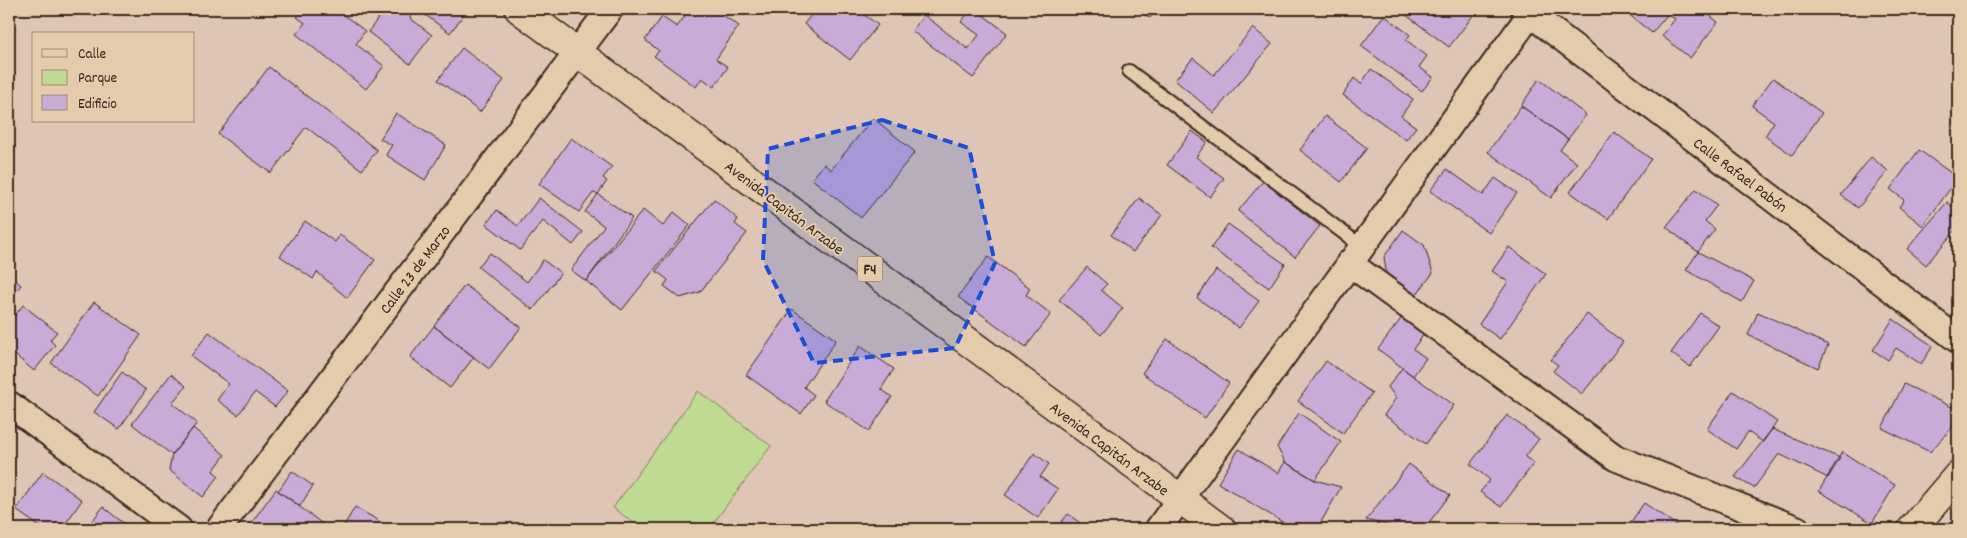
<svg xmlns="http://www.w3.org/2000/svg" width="1967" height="538" viewBox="0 0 1967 538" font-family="Dekko,sans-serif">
<rect width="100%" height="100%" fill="#dec5b5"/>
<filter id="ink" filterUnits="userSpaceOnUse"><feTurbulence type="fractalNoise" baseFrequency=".02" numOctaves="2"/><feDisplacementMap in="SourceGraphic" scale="10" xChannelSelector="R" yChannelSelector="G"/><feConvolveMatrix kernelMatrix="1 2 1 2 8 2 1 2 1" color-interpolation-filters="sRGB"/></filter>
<g filter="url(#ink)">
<path fill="#bfda91" stroke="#7d8258" d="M698,391l73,55 -62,83h-67l-29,-21z"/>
<path fill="#c8abd7" stroke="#3b2a1e" d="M304,9h23l4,3 5,-3 29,22 -9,13 28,22 -18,23 -70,-55 9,-11 -8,-6z
M385,9h20l7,5 -2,4 22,17 -22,29 -42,-32z
M417,9h45l4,3 -16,21z
M690,9h24l25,17 -23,33 12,8 -14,20 -12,-9 -6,9 -42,-31 5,-5 -14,-11 17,-23 15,10z
M816,9h41l21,16 -28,35 -46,-36z
M971,9h4l32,24 -34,45 -61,-47 12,-16 44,34 11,-14 -18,-13z
M1137,9h20l-7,9z
M1398,9h71l6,4 -26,34z
M1622,9h50l-20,24z
M1676,9h25l17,13 -28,36 -28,-22 13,-17 -5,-3z
M1384,15l26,20 -4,5 21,16 -8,11 14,10 -11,14 -61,-45z
M1253,28l19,16 -58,69 -39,-33 18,-22 21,17z
M462,48l42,32 -24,32 -42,-32z
M269,67l108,83 -15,20 -56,-43 -35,46 -53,-39z
M1371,69l42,30 -12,17 15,11 -10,13 -63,-45 11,-17 7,6z
M1773,78l49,35 -30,42 -27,-19 9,-14 -22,-16z
M1539,79l47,36 -18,24 -47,-33z
M1521,106l47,33 -8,11 17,13 -26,35 -63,-46z
M396,113l50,32 -21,35 -39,-25 6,-10 -12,-6z
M1325,116l42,32 -26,34 -41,-32z
M873,118l42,34 -54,66 -49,-39 12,-15 7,6z
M1192,131l15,11 -11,15 28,21 -14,19 -43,-32z
M1614,132l37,27 -43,60 -38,-27z
M571,138l41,29 -9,11 4,3 -9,13 -5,-1 -14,19 -40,-28z
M1919,150l39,28 -35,48 -24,-19 5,-7 -14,-11z
M1871,157l17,14 -30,37 -17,-13z
M1447,169l36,26 12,-17 22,15 -28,40 -59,-42z
M1263,181l57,45 -25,31 -57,-46z
M1696,189l21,16 -12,16 10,8 -17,23 -32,-25z
M598,194l34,24 -46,63 -15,-11 33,-44 -19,-14z
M539,198l44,34 -10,13 -30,-24 -23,29 -34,-26 11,-14 21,16z
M1139,198l23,17 -29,37 -22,-17z
M714,199l24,20 -3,5 12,9 -47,59 -20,6 -16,-12 4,-6 -12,-9z
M1947,202l11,10v15l-32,38 -19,-16z
M643,210l20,16 11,-14 16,13 -68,85 -36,-29z
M305,221l30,21 5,-7 35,25 -28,38 -30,-26 -4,7 -33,-23z
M1228,224l57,40 -16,24 -58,-40z
M1403,230l21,15 9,28 -20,26 -26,-20 -3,-22z
M1509,247l37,27 -46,65 -21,-15 29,-42 -16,-11z
M1698,252l56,29 -12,21 -56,-32z
M490,253l37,29 16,-22 18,13 -28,37 -55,-43z
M988,257l42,31 -4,7 25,19 -25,33 -68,-50z
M1087,267l20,17 -6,6 22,18 -22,27 -42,-35z
M1216,270l43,31 -20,27 -42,-30z
M9,275l12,10 -8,10 -4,-3z
M465,285l56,42 -32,42 -55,-43z
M94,302l47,33 -43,61 -47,-33z
M23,305l34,27 -7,8 5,5 -21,26 -25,-21v-27z
M792,309l44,31 -32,47 10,8 -13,19 -55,-39z
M1758,312l70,33 -10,23 -70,-33z
M1700,313l19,13 -29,41 -19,-14z
M1587,314l36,28 -41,52 -29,-23 5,-6 -7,-5z
M1403,316l22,17 -12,16 13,9 -13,18 -35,-27z
M1893,319l40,27 -12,18 -25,-16 -8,12 -15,-10z
M434,326l40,31 -24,31 -40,-31z
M209,332l79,59 -13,16 -20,-15 -17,23 -21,-15 12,-16 -38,-28z
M1167,339l62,44 -24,35 -63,-45z
M860,346l34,23 -13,20 11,8 -23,34 -45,-30z
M1326,361l46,32 -29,40 -45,-32z
M1402,368l52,37 -28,39 -42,-29 12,-17 -8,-11z
M122,372l24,18 -27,39 -25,-17z
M171,374l15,12 -14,17 25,20 -25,32 -40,-31z
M1904,384l54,26v11l-28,31 -48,-24z
M1733,391l44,31 -14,20 -15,-10 -12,17 -29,-20z
M1958,400v10l-5,-3z
M1299,413l42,29 -26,38 -30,-18 -8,-15z
M1507,415l32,24 -14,18 9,6 -33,44 -21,-15 10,-12 -20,-16z
M193,428l32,27 -12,16 6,5 -16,21 -34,-27 3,-15z
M1772,429l68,29 -12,20 -49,-24 -25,34 -19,-11z
M1239,449l39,24 7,-11 30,18 26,7 -24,42h-23l-76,-46z
M1842,452l53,33 -23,38 -53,-32z
M1034,453l15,11 -9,13 18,12 -20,29 -33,-23z
M1409,464l41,31 -26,34h-22l-36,-9z
M292,471l21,15 -13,20 -22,-15z
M43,472l39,28 -20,29h-19l-27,-19z
M276,489l52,39 -1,1h-65l-10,-7z
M1644,503l38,26h-56z
M103,507l28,22h-45z
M355,507l26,15 -4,7h-35z
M1068,514l20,15h-32z"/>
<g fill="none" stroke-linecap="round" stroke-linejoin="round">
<defs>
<path id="service" d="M1129,71l232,175"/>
<path id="minor" d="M1524,9l434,331
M1349,263l267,195 181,71
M9,404l170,125
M219,529l391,-520
M1158,529l376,-520"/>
<path id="secondary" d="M1912,529l46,-54"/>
<path id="trunk" d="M519,9l702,520"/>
</defs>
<use href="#service" stroke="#3b2a1e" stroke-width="16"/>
<use href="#minor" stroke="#3b2a1e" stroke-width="29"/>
<use href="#secondary" stroke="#3b2a1e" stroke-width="31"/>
<use href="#trunk" stroke="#3b2a1e" stroke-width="31"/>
<use href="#service" stroke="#e4cbac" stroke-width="12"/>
<use href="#minor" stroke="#e4cbac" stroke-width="25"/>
<use href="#secondary" stroke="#e4cbac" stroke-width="28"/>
<use href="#trunk" stroke="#e4cbac" stroke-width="28"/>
</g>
</g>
<path fill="#1d4ed8" fill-opacity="0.2" stroke="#1d4ed8" stroke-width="4" stroke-dasharray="10 6" stroke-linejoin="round" d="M882,120l87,28 26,115 -40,85 -141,15 -51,-103 5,-111z"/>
<g text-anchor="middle" stroke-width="4" stroke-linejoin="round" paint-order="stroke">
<rect fill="#e4cbac" stroke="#6e5a49" stroke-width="1" x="857.5" y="256.5" width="25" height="25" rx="4"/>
<g font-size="15" font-weight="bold" fill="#3b2a1e">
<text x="870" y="274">F4</text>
</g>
<g font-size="16" fill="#3b2a1e" stroke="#e4cbac">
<text transform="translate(1741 174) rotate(37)" y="6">Calle Rafael Pabón</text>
<text transform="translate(785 207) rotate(37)" y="6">Avenida Capitán Arzabe</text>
<text transform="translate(414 269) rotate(-53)" y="6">Calle 23 de Marzo</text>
<text transform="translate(1110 448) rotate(37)" y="6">Avenida Capitán Arzabe</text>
</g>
</g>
<rect width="1967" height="538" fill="none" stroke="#e4cbac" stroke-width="30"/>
<rect x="15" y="15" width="1937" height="508" fill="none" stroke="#3b2a1e" stroke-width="2" filter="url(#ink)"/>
<rect x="32" y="32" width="162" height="90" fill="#e4cbac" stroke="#a08b73"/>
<rect x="42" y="49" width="25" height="8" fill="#e4cbac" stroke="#a08b73"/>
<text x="78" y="58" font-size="15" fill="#3b2a1e">Calle</text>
<rect x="42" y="70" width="25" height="15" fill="#bfda91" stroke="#a08b73"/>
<text x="78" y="82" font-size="15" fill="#3b2a1e">Parque</text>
<rect x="42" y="95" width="25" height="15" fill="#c8abd7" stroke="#a08b73"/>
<text x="78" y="108" font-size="15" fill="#3b2a1e">Edificio</text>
</svg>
